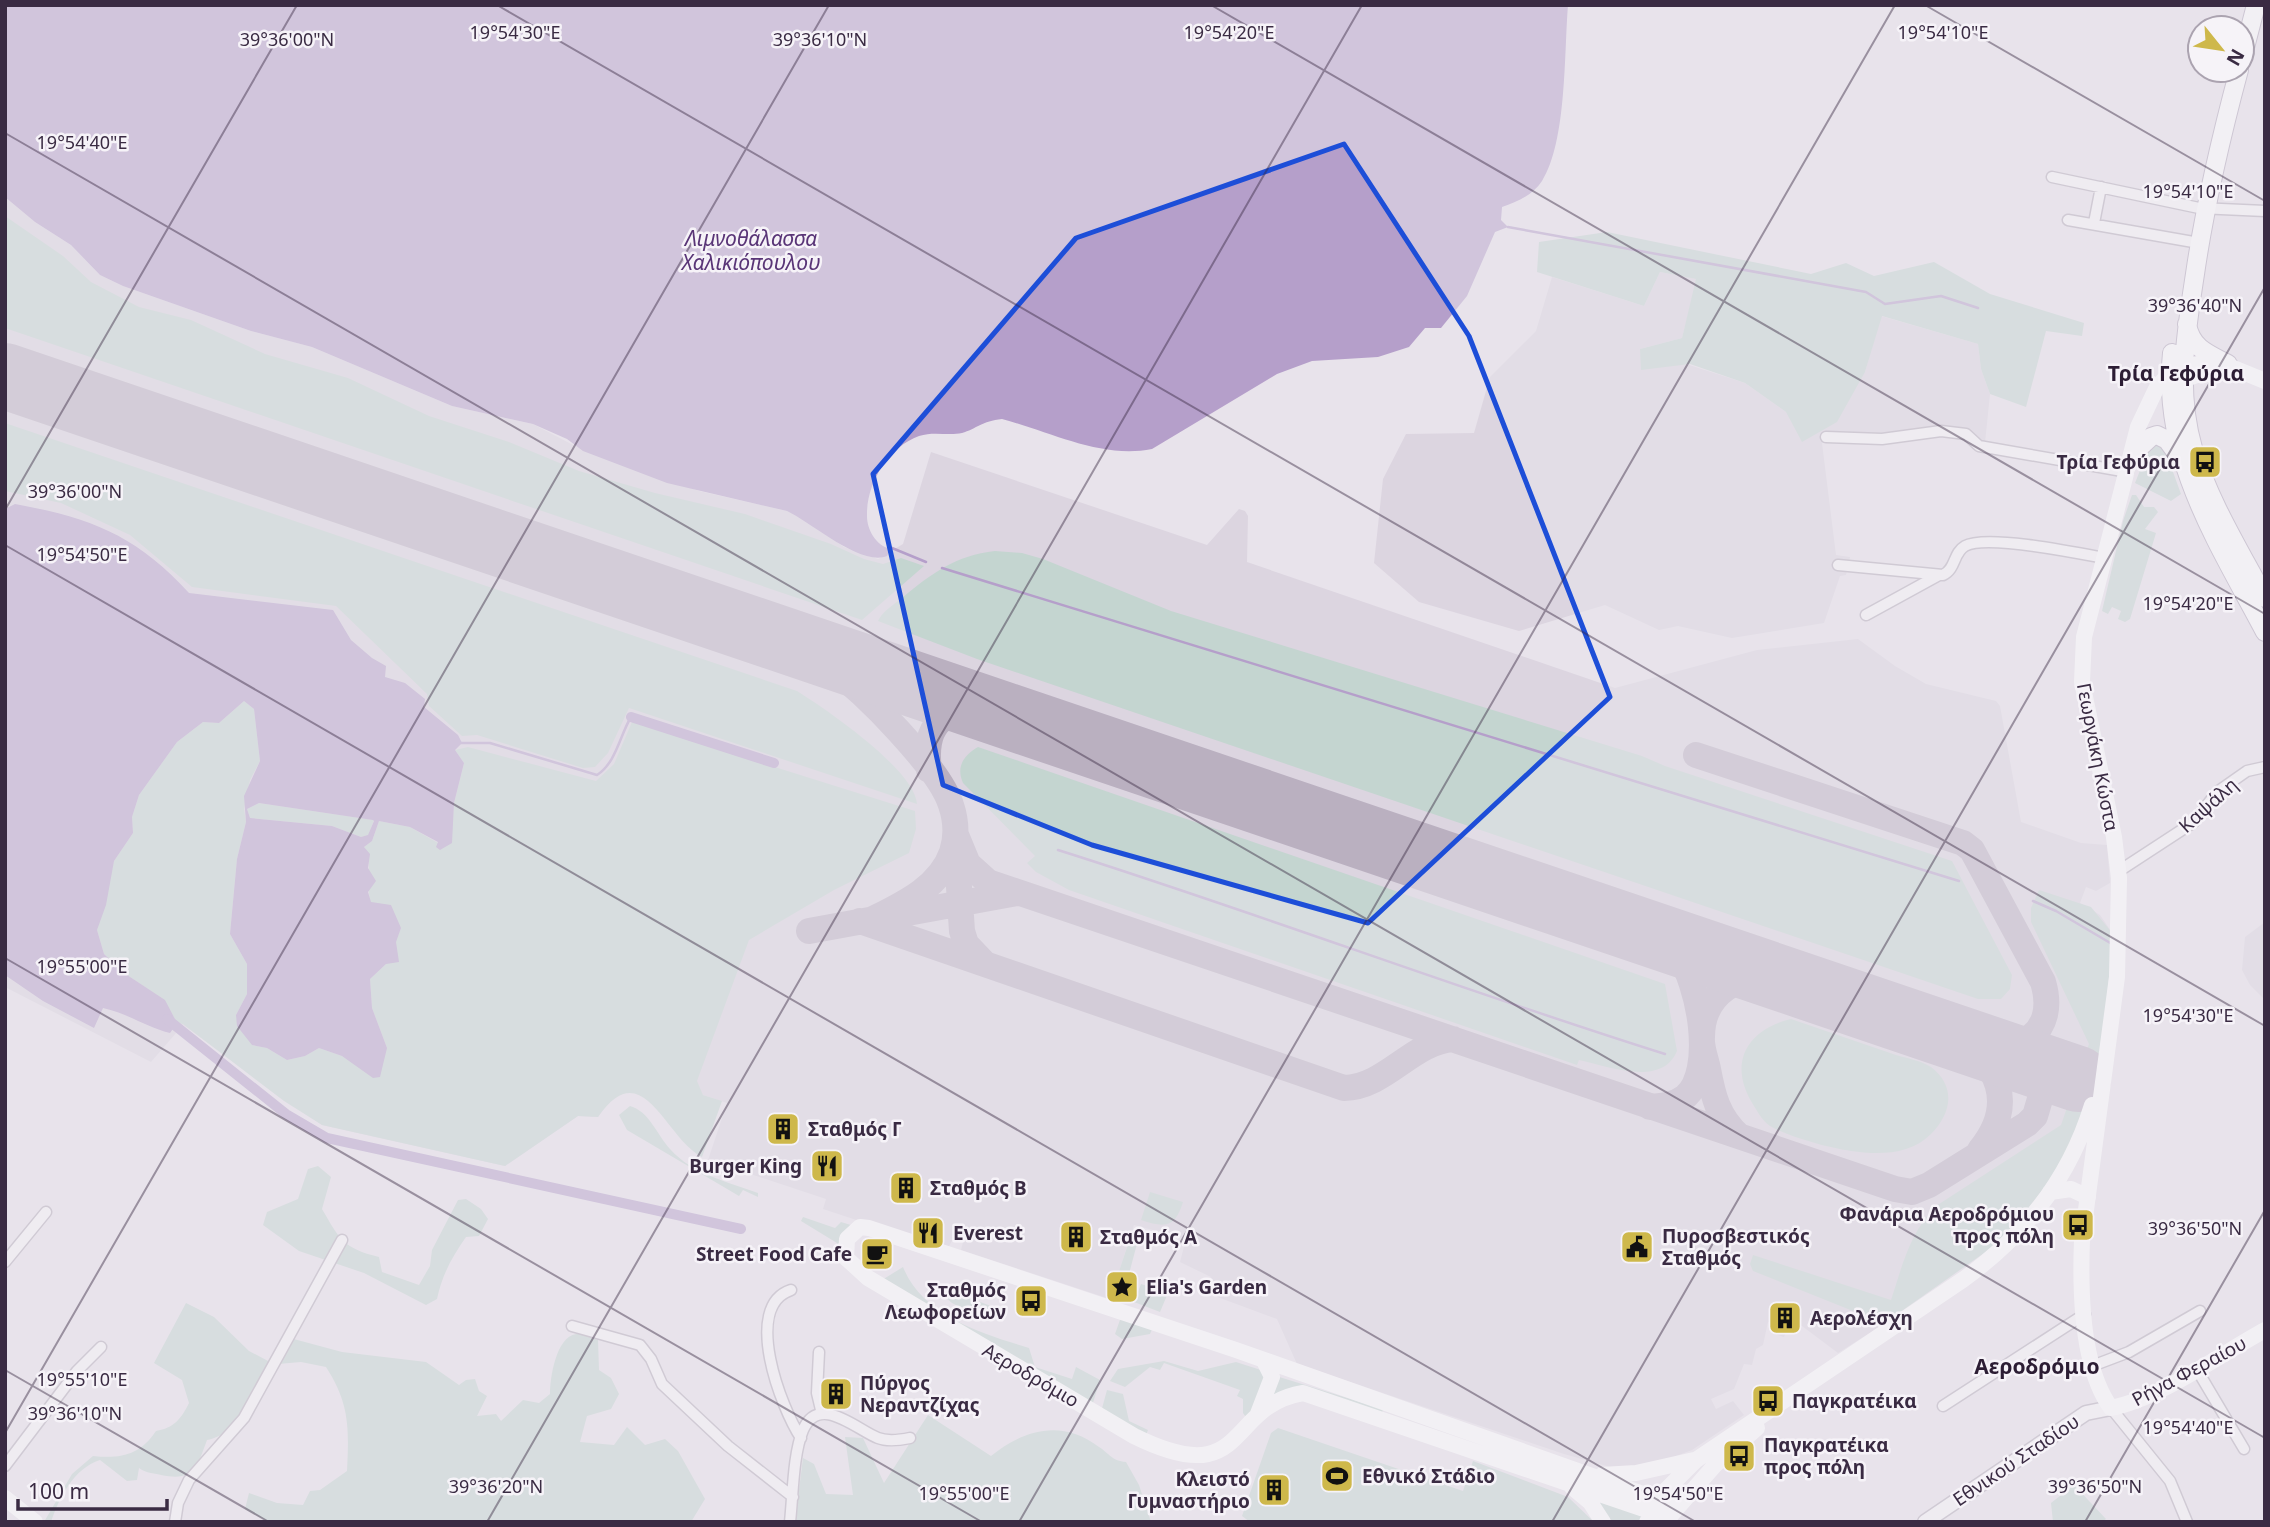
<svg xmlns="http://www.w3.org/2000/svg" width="2270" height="1527" viewBox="0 0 2270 1527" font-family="'Noto Sans',sans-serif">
<rect width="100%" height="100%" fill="#e8e3eb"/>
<path fill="#dcd5e0" d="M5,197l30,25 36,23 29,30 23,11 128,45 61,16 140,59 81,18 42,22 124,45 88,20 17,8 40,28 34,12 25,-15 28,-92 276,93 32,-36 6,2 3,5 -1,46 368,126 142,-38 101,-11 37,27 31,18 70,17 4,5 21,116 60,21 26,2 3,38 -14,8 -10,-4 -6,16 20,12 13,19 -30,185 -204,208 -41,26 -36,-27 -4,-1 -2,7 -9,-3 -3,8 -12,-4 3,-9 -7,-2 -5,23 -7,4 -4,16 -8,-1 -10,25 -23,10 5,10 17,-8 11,14 -52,35 -32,12 -33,6 -17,-1 -46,-13 -267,-90 -20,-45 -73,-27 7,-15 -31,-15 6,-23 -52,-14 -24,74 -149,-49 3,-12 -9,-3 -8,15 -124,-41 3,-10 -118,-39 19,-57 -24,-8 -6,-9 -72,-8 -27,39 -20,-1 -73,50 -183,-41 -139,-100 -32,37 -146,-75z
M1660,272l37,7 -15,59 -42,11 105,34 41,29 79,-40 16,-56 97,28 3,25 9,25 -5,49 -7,-1 -7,-8 -136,1 -13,8 14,112 14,2 -4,18 -6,1 -16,47 -92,15 -54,-12 -19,4 -54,-25 -86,26 -100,-29 -45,-39 9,-84 23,-45 68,-1 16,-56 46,-46 16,-54 92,29z
M2265,922v78l-15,-15 -8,-15 3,-33z"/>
<path fill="#c4d5d0" d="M5,216l58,40 28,26 48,25 52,13 74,34 83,24 81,38 80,26 70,29 76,22 90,21 86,30 33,15 19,5 18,-6 23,8 -62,54 -857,-292z
M1607,232l204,42 35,-11 28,13 60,-14 56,32 94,29 -2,13 -36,-5 -20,76 -36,-13 -9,-25 -3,-25 -96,-28 -17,56 -28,50 -35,20 -16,-30 -41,-29 -55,-19 -49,6 -1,-21 42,-11 14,-59 -36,-7 -16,34 -107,-34 2,-30z
M5,423l792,268c29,18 118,79 120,113l-288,-96 -21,45 -13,14 -12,1 -106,-33 -15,1 -33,-30 -2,-12 -91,-88 -144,-19 -62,-52 -69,-32 -56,-12z
M2157,442l8,8 16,44 -10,7 -36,-18 14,-35z
M2132,495h4l8,12h10l4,5 -13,17 11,4 -26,86 -5,3 -7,-3 3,-8 -9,-4 -4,7 -6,-3 21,-90z
M995,551l27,2 21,6 128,52 471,145 23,10 287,95 60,114 -2,14 -9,10h-23l-1001,-340 -99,-38c4,-9 15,-16 24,-23 29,-24 54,-43 93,-47z
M244,701l10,8 6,52 -10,19 -6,29 2,13 -9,37 -7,75 17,30v30l-11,21 16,30 15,3 20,12 18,-4 14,-8 23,8 23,14 22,-22 -15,-40 -2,-29 16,-15 15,-36 -19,-23 -11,-2c-6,-18 3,-42 -7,-56l8,-6 7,-20 31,6 28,16h13l3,-40 10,-40 -9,-13 13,-3 128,34 18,-17 18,-42 283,89 1,18 -7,24 -75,37 -85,50 -52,141 6,14 19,6 -20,56c-38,-20 -59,-105 -104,-40l-20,-1 -73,50 -183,-41 -38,-24 -101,-77 -6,-1 -13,-23 -40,-27 -20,-19 -7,-24 17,-69 19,-28 -1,-16 7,-22 38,-53 26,-20 16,1z
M978,747l687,237 12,67c-15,37 -70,15 -98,9l-2,5 -508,-175 -33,-18 -9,-9 8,-7 -72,-73c-7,-16 0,-27 15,-36z
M259,803l115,17 -6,16 -7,1 -29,-11 -82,-8 -3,-9z
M2039,890l52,17 22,27 -10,108 -20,77 -18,42 -61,78 -125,88 -11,-10 -115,-46 -3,-7 3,-9 138,45c12,-36 18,-66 45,-94l125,-81 28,-81 -58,-122v-14z
M1791,1019c35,12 70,24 105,36 10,3 26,6 35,12 26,20 20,47 0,67 -21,21 -52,21 -80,17 -22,-3 -62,-14 -81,-25 -8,-5 -14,-17 -19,-25 -23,-40 -2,-72 40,-82z
M630,1106c19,5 27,29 40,43 22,25 58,33 88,44v4l-15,-7 -4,6 -112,-66 -8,-15z
M318,1166l13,11 -9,32c18,31 21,39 57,48l3,15 37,13 11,-19 2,-16 26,-50 8,-1 15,10 7,10 -9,17 -13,1c-14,20 -24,38 -29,62l-11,6 -62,-32 -65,-22 -36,-26 4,-13 31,-13 10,-30z
M1150,1192l33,10c-8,26 -18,26 -42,18z
M803,1217l32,11 6,-6 13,4 -14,29 -3,-1v-11l-36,-22z
M1133,1229l13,6 -8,5 -9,34 -10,-3z
M903,1267c20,50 81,67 126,81l6,19 37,12 4,-12 24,13 -8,26 -210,-126z
M1141,1284l27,9 -8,19 -26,-10z
M933,1287h7l59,22 -18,9 -29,-15z
M186,1303l28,14 35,34 21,11 20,-24 52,14 84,10 33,23 7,-5 9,-1 4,12 8,5 -10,20 19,-2 5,7 22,-21 16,3 11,-9c0,-16 6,-57 26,-60 7,-2 15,4 22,6l1,30 12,8 8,16 -8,15 -24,7 -7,26 34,3 13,-18 18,18 20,-6 13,12 27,48 -14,23h-423l-23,-13 4,-16 28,10 26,2 7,-14 10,-1 27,-19c2,-42 3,-67 -21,-104l-25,-5 -23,2c-18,25 -39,71 -71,76 -10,27 -13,42 -46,35 -8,-2 -15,-2 -22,-7l-2,12 -10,1 -27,-21c-26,8 -41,38 -49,62h-7l28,-48 21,-18c28,3 47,-1 63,-25 18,-3 25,-12 33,-28l-7,-23 -28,-17z
M1121,1317l32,10 -3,7 -28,5 -7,-5z
M1164,1361l34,10 38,-9 28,9 2,11 -12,35 -30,28 -23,9 -18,-3 -39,-14 -43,-25 6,-22 16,4 6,27 19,9 -2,5c55,20 57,26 102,-15l-5,-7v-14l-6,-3 3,-6 -76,-27 -4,7 -10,-3 -25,20 -15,-6 8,-12z
M1276,1376l107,33 -1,4 -77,-22 -39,15z
M928,1415l63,41c34,-27 71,-37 108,-9 11,7 13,14 27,15l13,23 12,37h-356l8,-64 11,6 12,30 27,1 -8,-58 18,1 21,45z
M1278,1428l185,63 10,-30 95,36 26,25h-344l-8,-6 29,-83z
M2074,1485l32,34 -4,3h-49l-2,-19z
M1593,1495l51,19 -4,8h-30z"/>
<path fill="#b59fca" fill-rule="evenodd" d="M5,5h1563c-4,48 -1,136 -26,176 -9,14 -25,21 -40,26l-1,13 7,7 -13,5 -28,64 -26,32h-16l-16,19 -31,10 -66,4 -35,13 -125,75c-51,10 -101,-17 -150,-30 -20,2 -26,10 -40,14 -14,3 -28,-2 -43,3 -31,11 -53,48 -52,80 0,14 9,29 23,33l-3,7c-26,11 -76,-34 -100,-45l-120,-28 -84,-32 -16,-12 -34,-15 -81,-18 -140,-59 -61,-16 -128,-45 -23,-11 -29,-30 -36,-23 -30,-25z
M15,504c76,14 121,31 174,89l144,17 18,30 21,18 14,8 -1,11 20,6 20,16 -1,8 34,28 4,8 -7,7 9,13 -10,40 -2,40 -12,7 -4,-3 2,-5 -28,-15 -31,-6 -7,20 -8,6 6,7 -2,14 8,13 -8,11 3,10 20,3 10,23 -5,14 3,20 -13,2 -16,15 2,29 15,40 -7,29 -7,1 -31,-22 -23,-8 -14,8 -18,4 -20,-12 -15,-3 -15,-19 -1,-11 11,-21v-30l-17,-30 7,-75 9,-37 -2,-26 16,-35 -6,-52 -10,-8 -25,22 -16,-1 -26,20 -38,53 -7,22 1,16 -19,28 -8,44 -9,25 7,24 20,19 41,27 12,23 -7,10c-24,-6 -43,-20 -67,-25l-9,20 -51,-27 -38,-26v-466zM259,803l114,17 1,1 -6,14 -7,2 -29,-11 -82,-8 -3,-9z"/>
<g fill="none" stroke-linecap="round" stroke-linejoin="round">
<path stroke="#b59fca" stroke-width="2.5" d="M1508,227l358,65 19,12 56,-8 37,12
M887,549l5,-1 34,14
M942,568l1017,313
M461,743h29l107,32c19,-12 23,-40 34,-58
M1058,850c203,64 403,140 607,204
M2033,901l23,10 56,33"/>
<path stroke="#b59fca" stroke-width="10" d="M631,717l143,46
M167,1019l119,95 41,24 414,91"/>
<path stroke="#bab0c0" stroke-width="26" d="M750,629c28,12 56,23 82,40 31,21 108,100 119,136 5,15 6,32 1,47 -12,35 -49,52 -79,67
M1696,755l267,88 9,7 71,132c15,50 -23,74 -68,63
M929,770c-8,-60 31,-66 78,-54
M956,835l12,29 20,18 907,307 17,3 17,-7 98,-61 8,-8 5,-17
M956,843l6,88 4,13 19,20
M860,921l484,167c42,-1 68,-46 109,-49
M809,931l208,-38
M1950,1036c50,24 67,69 30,114
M1650,1107c12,-1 25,-2 35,-10 31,-26 14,-115 -8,-144 -5,-7 -13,-12 -21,-16
M1739,1136c-21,-19 -26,-40 -31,-67 -2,-10 -7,-22 -6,-32 0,-44 38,-66 78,-59"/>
<path stroke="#bab0c0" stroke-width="66" d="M5,376l2073,703"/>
<defs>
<path id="minor" d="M2052,177l147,31 66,3
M2068,220l131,23
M2094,223l7,-36
M1826,437l56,2 59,-8 25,3 13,12 149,26
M1838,565l105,10c13,-6 10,-22 22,-29 21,-12 113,7 139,12
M1866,615l73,-40
M2119,871l75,-49 23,-30 30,-21 18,-4
M5,1262l41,-50
M791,1290c-49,16 -10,118 10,148
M572,1326l68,19 11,14 11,25 66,62 65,51
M819,1352l-2,41 5,21
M2092,1366l37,-14 71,-41
M2196,1368l48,81
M1943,1406l142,-92
M2111,1408l59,73 17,41
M5,1466l72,-95 24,-24
M175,1522l3,-19 11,-23 55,-62 98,-178
M790,1522c3,-27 3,-68 13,-92 16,-37 54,0 75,8 10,4 22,2 32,0"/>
<path id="tertiary" d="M1925,1522l161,-109 25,-5"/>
<path id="primary" d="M2242,59l14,-54
M2239,70c-18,67 -34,135 -44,204 -9,59 -19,115 -2,174 16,53 46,101 72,150
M2187,324c4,24 21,30 41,40
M2172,353c-11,104 46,190 93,279
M2137,450l14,-13 6,-2 10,5 11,15"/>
</defs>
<use href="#minor" stroke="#b4acb9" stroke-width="13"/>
<use href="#tertiary" stroke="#b4acb9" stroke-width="17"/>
<use href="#primary" stroke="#aea3b7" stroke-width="20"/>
<use href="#minor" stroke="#f8f6f9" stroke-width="10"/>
<use href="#tertiary" stroke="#f8f6f9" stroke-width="14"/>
<path stroke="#fff" stroke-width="16" d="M2265,381l-49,-20 -41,7 -18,19 -19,40 -54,210 -2,45 32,155 5,41 -2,99 -35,263c-2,50 -1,127 29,168 48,-9 110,-54 154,-78
M2174,383l23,-8 30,-3
M2050,1192l21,-3 17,8
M1257,1416l15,-39 -8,-16
M1602,1475l34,-2 58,-13
M1572,1487l18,15 13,20
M5,1498l30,24
M1672,1514l43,-49 42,-37
M1670,1518l-367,-125c-78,13 -54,100 -169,43l-266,-158 -22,-20 1,-19 13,-12 9,1 367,122 441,156
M1647,1522l19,-32 30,-30 268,-181c61,-44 106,-102 128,-174"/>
<use href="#primary" stroke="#fff" stroke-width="18"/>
</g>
<path d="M0 0H2270V1527H0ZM1344,144l125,192 141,361 -242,226 -276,-78 -149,-60 -70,-311 203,-236z" fill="#e8e3eb" fill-opacity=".55" fill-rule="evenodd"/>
<path fill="none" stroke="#1d4ed8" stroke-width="5" stroke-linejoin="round" d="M1344,144l125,192 141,361 -242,226 -276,-78 -149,-60 -70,-311 203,-236z"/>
<path fill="none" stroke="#3a2b43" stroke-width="2" stroke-opacity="0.45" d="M497,5l1768,1021M1211,5l1054,609M1925,5l340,196M5,133l2260,1305M5,510l292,-505M5,545l1691,977M5,958l977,564M5,1370l264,152M5,1433l824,-1428M487,1522l875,-1517M1019,1522l876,-1517M1552,1522l713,-1235M2085,1522l180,-312"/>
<defs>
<symbol id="bus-square" viewBox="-11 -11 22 22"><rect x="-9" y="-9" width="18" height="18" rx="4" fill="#ceb84b" stroke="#f6f3f8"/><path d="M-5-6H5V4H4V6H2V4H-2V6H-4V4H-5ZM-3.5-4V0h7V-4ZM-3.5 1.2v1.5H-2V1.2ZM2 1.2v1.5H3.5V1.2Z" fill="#111"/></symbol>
<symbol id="building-square" viewBox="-11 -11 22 22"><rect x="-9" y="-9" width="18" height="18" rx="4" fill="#ceb84b" stroke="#f6f3f8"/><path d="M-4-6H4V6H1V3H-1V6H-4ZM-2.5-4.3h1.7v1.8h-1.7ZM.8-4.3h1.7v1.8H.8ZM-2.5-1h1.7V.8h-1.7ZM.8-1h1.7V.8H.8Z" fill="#111"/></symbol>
<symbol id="restaurant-square" viewBox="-11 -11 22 22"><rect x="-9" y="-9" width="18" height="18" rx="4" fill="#ceb84b" stroke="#f6f3f8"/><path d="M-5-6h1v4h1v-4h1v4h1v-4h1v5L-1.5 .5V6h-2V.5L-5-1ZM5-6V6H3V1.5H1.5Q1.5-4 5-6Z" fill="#111"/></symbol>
<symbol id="civic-square" viewBox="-11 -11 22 22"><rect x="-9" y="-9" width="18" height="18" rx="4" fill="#ceb84b" stroke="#f6f3f8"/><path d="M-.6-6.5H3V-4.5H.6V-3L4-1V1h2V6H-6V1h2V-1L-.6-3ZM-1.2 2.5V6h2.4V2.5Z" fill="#111"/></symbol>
<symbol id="cafe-square" viewBox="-11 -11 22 22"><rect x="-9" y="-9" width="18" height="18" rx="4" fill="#ceb84b" stroke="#f6f3f8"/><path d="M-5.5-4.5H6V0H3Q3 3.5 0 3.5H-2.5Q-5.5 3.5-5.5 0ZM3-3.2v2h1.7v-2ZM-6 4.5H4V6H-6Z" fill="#111"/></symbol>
<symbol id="sight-square" viewBox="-11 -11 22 22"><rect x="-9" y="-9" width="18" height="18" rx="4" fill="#ceb84b" stroke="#f6f3f8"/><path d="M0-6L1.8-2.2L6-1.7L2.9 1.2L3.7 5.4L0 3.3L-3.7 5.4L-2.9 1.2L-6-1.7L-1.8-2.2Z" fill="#111"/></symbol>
<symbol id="stadium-square" viewBox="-11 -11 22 22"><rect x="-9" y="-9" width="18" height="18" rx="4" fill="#ceb84b" stroke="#f6f3f8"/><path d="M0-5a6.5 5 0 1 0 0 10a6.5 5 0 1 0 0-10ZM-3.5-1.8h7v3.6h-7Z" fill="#111"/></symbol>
</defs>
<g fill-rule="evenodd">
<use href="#bus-square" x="2186" y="443" width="38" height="38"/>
<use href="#building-square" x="764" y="1110" width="38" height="38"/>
<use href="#restaurant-square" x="808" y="1147" width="38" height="38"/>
<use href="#building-square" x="887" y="1169" width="38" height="38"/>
<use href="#bus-square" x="2059" y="1206" width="38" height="38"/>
<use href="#restaurant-square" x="909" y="1214" width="38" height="38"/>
<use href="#building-square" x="1057" y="1218" width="38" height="38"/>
<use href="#civic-square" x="1618" y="1228" width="38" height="38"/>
<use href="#cafe-square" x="858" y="1235" width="38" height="38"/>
<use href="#sight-square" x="1103" y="1268" width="38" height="38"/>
<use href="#bus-square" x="1012" y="1282" width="38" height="38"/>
<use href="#building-square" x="1766" y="1299" width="38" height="38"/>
<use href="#building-square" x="817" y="1375" width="38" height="38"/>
<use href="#bus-square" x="1749" y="1382" width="38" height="38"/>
<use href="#bus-square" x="1720" y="1437" width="38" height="38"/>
<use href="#stadium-square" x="1318" y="1457" width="38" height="38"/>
<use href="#building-square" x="1255" y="1471" width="38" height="38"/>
</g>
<g text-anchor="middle" stroke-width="5" stroke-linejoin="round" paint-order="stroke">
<g font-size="19" font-weight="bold" fill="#3a2b43" stroke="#f6f3f8" text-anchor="start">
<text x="2180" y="469" text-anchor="end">Τρία Γεφύρια</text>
<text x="808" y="1136">Σταθμός Γ</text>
<text x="802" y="1173" text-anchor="end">Burger King</text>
<text x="930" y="1195">Σταθμός B</text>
<text x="2054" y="1221" text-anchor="end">Φανάρια Αεροδρόμιου<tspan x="2054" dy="22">προς πόλη</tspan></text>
<text x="953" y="1240">Everest</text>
<text x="1662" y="1243">Πυροσβεστικός<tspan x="1662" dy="22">Σταθμός</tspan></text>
<text x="1100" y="1244">Σταθμός Α</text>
<text x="852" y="1261" text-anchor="end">Street Food Cafe</text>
<text x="1146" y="1294">Elia's Garden</text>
<text x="1006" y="1297" text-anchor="end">Σταθμός<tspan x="1006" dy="22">Λεωφορείων</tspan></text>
<text x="1810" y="1325">Αερολέσχη</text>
<text x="860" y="1390">Πύργος<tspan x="860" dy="22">Νεραντζίχας</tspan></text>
<text x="1792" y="1408">Παγκρατέικα</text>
<text x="1764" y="1452">Παγκρατέικα<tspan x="1764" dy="22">προς πόλη</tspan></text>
<text x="1362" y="1483">Εθνικό Στάδιο</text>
<text x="1250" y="1486" text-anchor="end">Κλειστό<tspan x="1250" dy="22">Γυμναστήριο</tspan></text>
</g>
<g font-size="19" fill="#3a2b43" stroke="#f6f3f8">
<text transform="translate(2098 757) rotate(79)" y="7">Γεωργάκη Κώστα</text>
<text transform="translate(2208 805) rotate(-42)" y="7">Καψάλη</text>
<text transform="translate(2189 1371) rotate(-28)" y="7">Ρήγα Φεραίου</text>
<text transform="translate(1031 1375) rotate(30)" y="7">Αεροδρόμιο</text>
<text transform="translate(2016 1460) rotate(-34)" y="7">Εθνικού Σταδίου</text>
</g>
<g font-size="21" font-style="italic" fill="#593577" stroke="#f6f3f8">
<text x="751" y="246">Λιμνοθάλασσα<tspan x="751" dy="24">Χαλικιόπουλου</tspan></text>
</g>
<g font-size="21" font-weight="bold" fill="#2c1d34" stroke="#f6f3f8">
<text x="2176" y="381">Τρία Γεφύρια</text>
<text x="2037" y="1374">Αεροδρόμιο</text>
</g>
</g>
<g font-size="18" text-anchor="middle" fill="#3a2b43" stroke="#f6f3f8" stroke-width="5" stroke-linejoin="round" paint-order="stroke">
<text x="515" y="39">19°54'30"E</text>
<text x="1229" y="39">19°54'20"E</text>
<text x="1943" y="39">19°54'10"E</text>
<text x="287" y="46">39°36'00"N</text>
<text x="820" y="46">39°36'10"N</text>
<text x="82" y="149">19°54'40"E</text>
<text x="2188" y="198">19°54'10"E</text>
<text x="2195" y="312">39°36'40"N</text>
<text x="75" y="498">39°36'00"N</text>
<text x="82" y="561">19°54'50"E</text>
<text x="2188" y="610">19°54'20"E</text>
<text x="82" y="973">19°55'00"E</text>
<text x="2188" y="1022">19°54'30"E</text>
<text x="2195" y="1235">39°36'50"N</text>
<text x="82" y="1386">19°55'10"E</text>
<text x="75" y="1420">39°36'10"N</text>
<text x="2188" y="1434">19°54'40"E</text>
<text x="496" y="1493">39°36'20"N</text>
<text x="2095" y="1493">39°36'50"N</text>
<text x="964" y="1500">19°55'00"E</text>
<text x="1678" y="1500">19°54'50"E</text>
</g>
<rect width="2270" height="1527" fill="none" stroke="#3a2b43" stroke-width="14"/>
<g transform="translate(2221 49) rotate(120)"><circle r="33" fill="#f6f3f8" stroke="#aba3b0" stroke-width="2"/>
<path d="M0-5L12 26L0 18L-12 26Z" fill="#ceb84b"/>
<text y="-10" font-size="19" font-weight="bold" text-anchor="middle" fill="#3a2b43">N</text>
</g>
<path d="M18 1499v10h149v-10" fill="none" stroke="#3a2b43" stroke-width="3.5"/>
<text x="28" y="1499" font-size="21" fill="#3a2b43" stroke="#f6f3f8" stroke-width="5" paint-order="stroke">100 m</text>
</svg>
